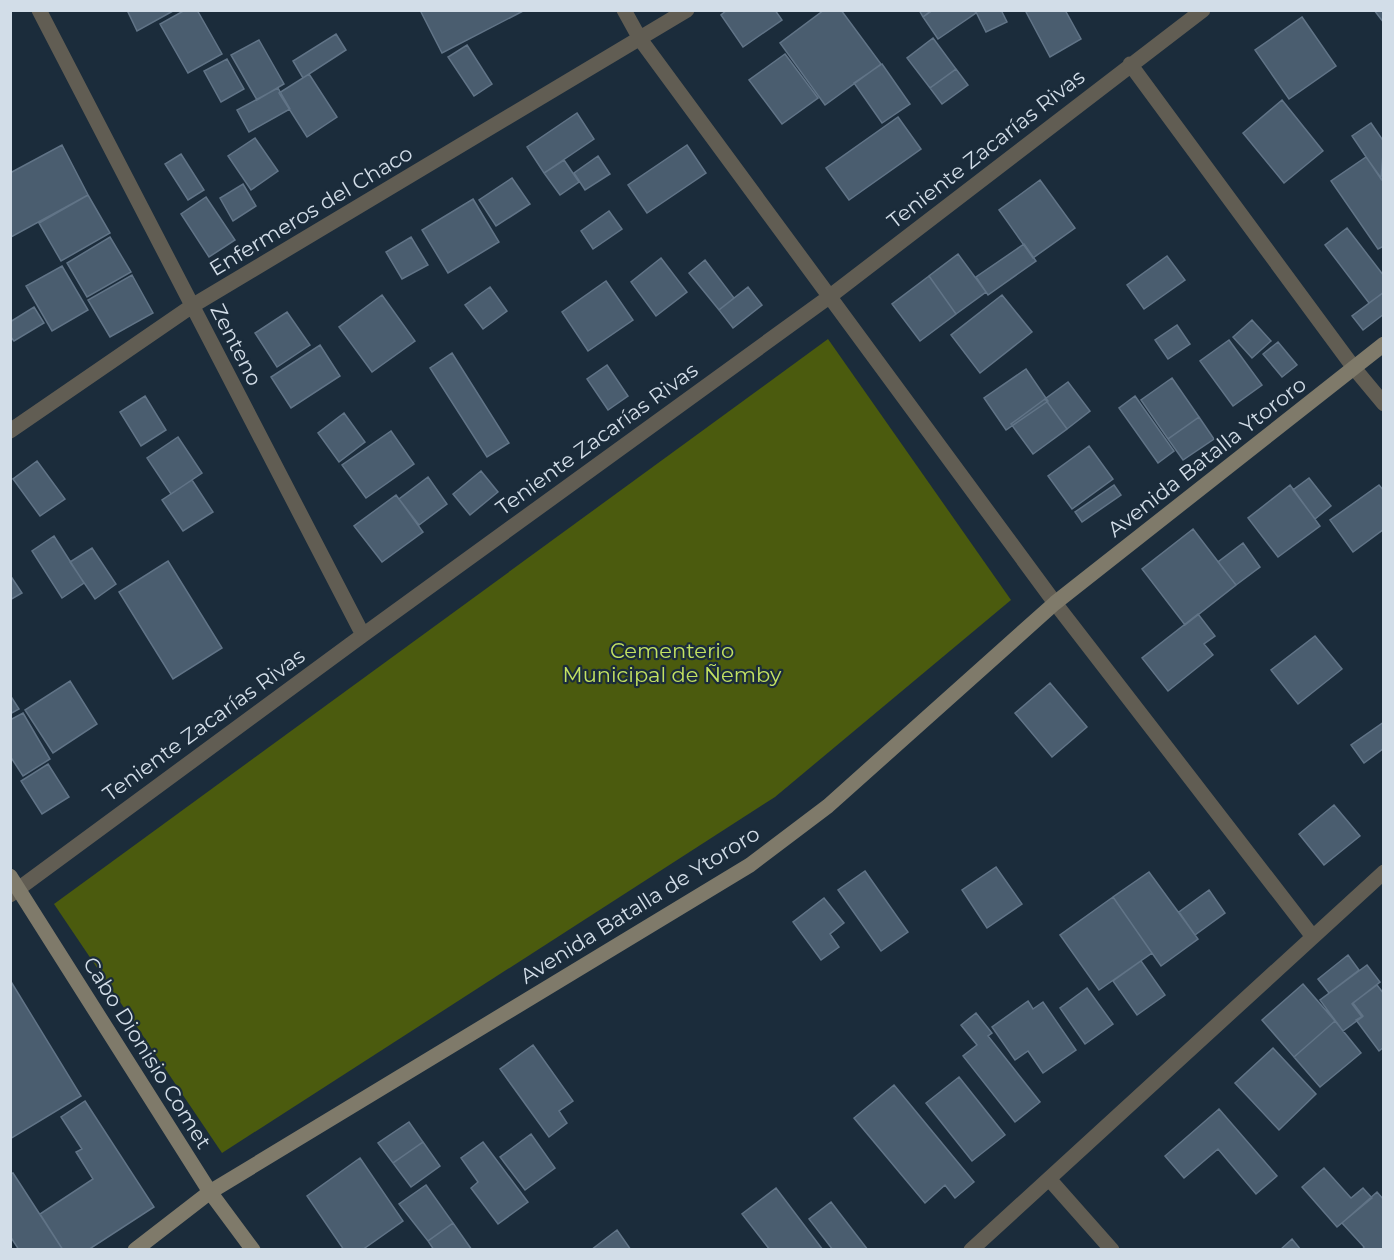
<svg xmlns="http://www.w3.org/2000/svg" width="1394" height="1260" viewBox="0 0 1394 1260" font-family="Montserrat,sans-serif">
<rect width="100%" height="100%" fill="#1b2c3b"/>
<path fill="#4b5b0e" d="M828,339l183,261 -236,197 -553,356 -168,-249z"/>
<path fill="#4a5d6f" stroke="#617487" stroke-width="1.5" d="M127,10h46v1l-36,20z
M185,10h12l25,44 -34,19 -28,-49z
M420,10h105l-83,43z
M727,10h48l7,10 -39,27 -22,-32z
M824,10h17l40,54 -56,41 -45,-62z
M919,10h14l-10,7z
M932,10h42l2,3 -38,26 -15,-22z
M975,10h26l6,12 -21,10z
M1025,10h40l16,29 -31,18z
M1374,10h10v13z
M1302,17l34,49 -47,33 -34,-49z
M336,34l10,16 -43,28 -10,-17z
M933,38l23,31 -26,19 -23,-30z
M259,40l25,44 -27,16 -26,-45z
M467,45l25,39 -18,12 -26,-39z
M785,54l33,44 -36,26 -33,-44z
M227,59l17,30 -23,13 -17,-31z
M882,64l28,40 -28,19 -28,-40z
M956,69l12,16 -26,19 -12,-16z
M309,74l28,43 -30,20 -28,-44z
M278,88l12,21 -41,23 -12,-22z
M1282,100l41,51 -39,32 -41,-50z
M577,113l17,26 -50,34 -17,-26z
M898,117l23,32 -72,51 -23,-32z
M1371,123l13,19 -3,37 -29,-43z
M255,138l23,33 -27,19 -23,-34z
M62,145l26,50 -77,42 -1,-64z
M687,145l19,28 -59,40 -19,-28z
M181,154l23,36 -16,10 -23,-36z
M598,156l12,18 -25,16 -11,-17z
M1366,157l18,25v64l-6,3 -47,-68z
M564,160l15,22 -19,13 -16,-22z
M512,178l18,26 -34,22 -17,-26z
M1040,180l35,48 -42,30 -34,-48z
M243,184l13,22 -23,15 -13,-23z
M88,195l22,38 -49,28 -22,-38z
M206,197l29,43 -26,17 -28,-43z
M473,199l26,43 -51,31 -26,-43z
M609,211l13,18 -29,20 -12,-18z
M1347,228l37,48v16l-15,11 -44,-58z
M110,237l21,35 -44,25 -20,-34z
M411,237l17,28 -26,14 -16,-27z
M1024,244l12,17 -48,34 -12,-18z
M958,254l28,38 -30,22 -27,-38z
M1167,256l18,24 -41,29 -17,-24z
M661,258l26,34 -31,24 -25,-34z
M705,260l29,38 -15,12 -30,-37z
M62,266l26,44 -36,21 -26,-45z
M132,275l21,38 -43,24 -22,-37z
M929,276l27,38 -36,27 -28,-37z
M606,281l27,39 -45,31 -26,-39z
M490,287l17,24 -24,18 -18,-24z
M748,287l14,18 -29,23 -14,-18z
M1384,292v22l-21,16 -11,-14z
M382,295l33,46 -43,31 -33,-45z
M1002,295l30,37 -52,41 -29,-38z
M34,307l10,16 -30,18 -4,-5v-14z
M287,312l23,33 -33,22 -22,-34z
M1252,320l19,21 -19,17 -19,-21z
M1177,325l13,19 -22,15 -13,-19z
M1229,340l33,45 -29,21 -33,-45z
M1278,342l19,23 -15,12 -19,-23z
M320,345l20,31 -49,32 -20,-31z
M452,353l57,90 -22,14 -57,-89z
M607,365l21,31 -20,14 -21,-31z
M1026,369l22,32 -42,29 -22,-32z
M1172,378l27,39 -31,22 -27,-39z
M1068,382l22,29 -23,18 -22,-30z
M145,396l21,34 -25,16 -21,-34z
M1135,396l39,55 -16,12 -39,-55z
M1045,399l22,30 -34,25 -22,-30z
M344,413l21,29 -26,20 -21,-29z
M1199,417l15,22 -31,21 -15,-21z
M391,431l23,33 -48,34 -24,-33z
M178,437l24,36 -31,21 -24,-36z
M1089,446l24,33 -41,30 -24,-33z
M37,461l28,38 -25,17 -27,-37z
M481,471l17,21 -28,23 -17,-21z
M428,477l19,27 -28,21 -20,-26z
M1309,478l22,28 -16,13 -22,-29z
M192,480l21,32 -30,19 -21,-31z
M1114,485l7,10 -39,27 -7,-10z
M1290,485l30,41 -42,31 -30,-39z
M1379,485l5,6v38l-31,23 -23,-32z
M396,495l27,37 -41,30 -28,-36z
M1193,529l43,56 -51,40 -43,-56z
M54,536l30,47 -22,15 -30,-47z
M1243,543l17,24 -24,18 -18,-23z
M92,548l24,36 -21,15 -25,-37z
M168,561l54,87 -49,31 -54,-87z
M10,575l12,18 -12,7z
M1198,614l17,22 -11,8 9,11 -45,36 -26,-33z
M1315,636l27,33 -44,35 -27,-34z
M70,681l27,43 -44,29 -28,-43z
M1050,683l37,44 -35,30 -37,-44z
M10,695l9,14 -9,5z
M23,713l27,46 -27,17 -13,-20v-36z
M1384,722v26l-20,15 -13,-18z
M48,764l21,33 -27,17 -21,-33z
M1334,805l26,31 -36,29 -25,-31z
M996,867l26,37 -35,24 -25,-38z
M865,871l43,61 -27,19 -43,-61z
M1149,872l49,67 -37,27 -48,-69z
M1209,890l16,23 -30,22 -16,-23z
M1113,897l39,56 -53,37 -39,-55z
M824,898l20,25 -14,11 9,13 -18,13 -28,-38z
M1348,955l11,15 -30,23 -11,-14z
M1141,961l24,34 -28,20 -24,-34z
M1367,965l13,17 -28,22 10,13 -19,14 -23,-31z
M10,980l71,116 -71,43z
M1303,984l32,37 -41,36 -32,-37z
M1377,985l7,9v53l-5,4 -23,-31 7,-4 -10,-13z
M1087,988l26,36 -28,20 -25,-36z
M1028,1001l5,8 10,-7 33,48 -33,23 -15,-22 -13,9 -23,-33z
M976,1013l16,20 -4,3 52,66 -25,20 -52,-66 14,-11 -16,-20z
M1335,1021l26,32 -41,34 -26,-30z
M533,1045l40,56 -14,10 8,12 -18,14 -49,-68z
M1273,1048l43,46 -37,36 -44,-47z
M959,1077l46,58 -33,26 -46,-58z
M894,1085l80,97 -19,16 -10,-13 -20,18 -71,-85z
M85,1101l69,106 -66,43h-25l-23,-36 53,-35 -17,-27 6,-3 -21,-32z
M1219,1109l58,67 -21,18 -38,-45 -34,29 -19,-22z
M409,1122l14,20 -30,21 -15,-20z
M531,1134l24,34 -30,22 -25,-33z
M423,1142l17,24 -29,21 -18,-24z
M483,1142l45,60 -30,22 -27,-36 7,-6 -17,-24z
M360,1158l43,63 -41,29h-18l-37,-54z
M1324,1168l27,30 12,-10 9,10 -35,29 -35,-40z
M13,1173l50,77h-44l-9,-14v-62z
M426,1185l27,38 -25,18 -29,-37z
M776,1188l47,62h-53l-28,-36z
M1377,1192l7,8v50h-22l2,-3 -22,-24z
M831,1202l37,48h-35l-24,-31z
M453,1223l19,27h-38l-6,-9z
M617,1230l14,20h-40z
M1292,1239l9,11h-21z"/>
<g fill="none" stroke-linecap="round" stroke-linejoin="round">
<path stroke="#615d53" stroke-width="15" d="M39,10l324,625
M624,10l16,29 415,564 258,334
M1130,64l224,304 30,36
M10,431l182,-125 495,-296
M10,895l353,-260 466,-338 374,-287
M1050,1180l62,70
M971,1250l413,-378"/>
<path stroke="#7f7a6a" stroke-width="15" d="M10,876l200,316 43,58
M135,1250l75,-58 540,-327 78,-59 227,-203 329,-259"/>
</g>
<g text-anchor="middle" stroke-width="4.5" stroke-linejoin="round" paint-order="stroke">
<g font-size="21" fill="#d2dde8" stroke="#1b2c3b">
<text transform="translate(986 149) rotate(-38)" y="7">Teniente Zacarías Rivas</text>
<text transform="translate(311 211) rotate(-31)" y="7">Enfermeros del Chaco</text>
<text transform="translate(236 345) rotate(63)" y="7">Zenteno</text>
<text transform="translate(597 439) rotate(-36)" y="7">Teniente Zacarías Rivas</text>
<text transform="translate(1207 457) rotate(-38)" y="7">Avenida Batalla Ytororo</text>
<text transform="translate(204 725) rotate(-36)" y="7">Teniente Zacarías Rivas</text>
<text transform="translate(640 905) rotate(-32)" y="7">Avenida Batalla de Ytororo</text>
<text transform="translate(147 1053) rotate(58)" y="7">Cabo Dionisio Comet</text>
</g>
<g font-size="21" fill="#c3e262" stroke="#1b2c3b">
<text x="672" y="658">Cementerio<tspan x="672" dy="24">Municipal de Ñemby</tspan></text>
</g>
</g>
<rect width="1394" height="1260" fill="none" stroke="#d2dde8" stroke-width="24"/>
</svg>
